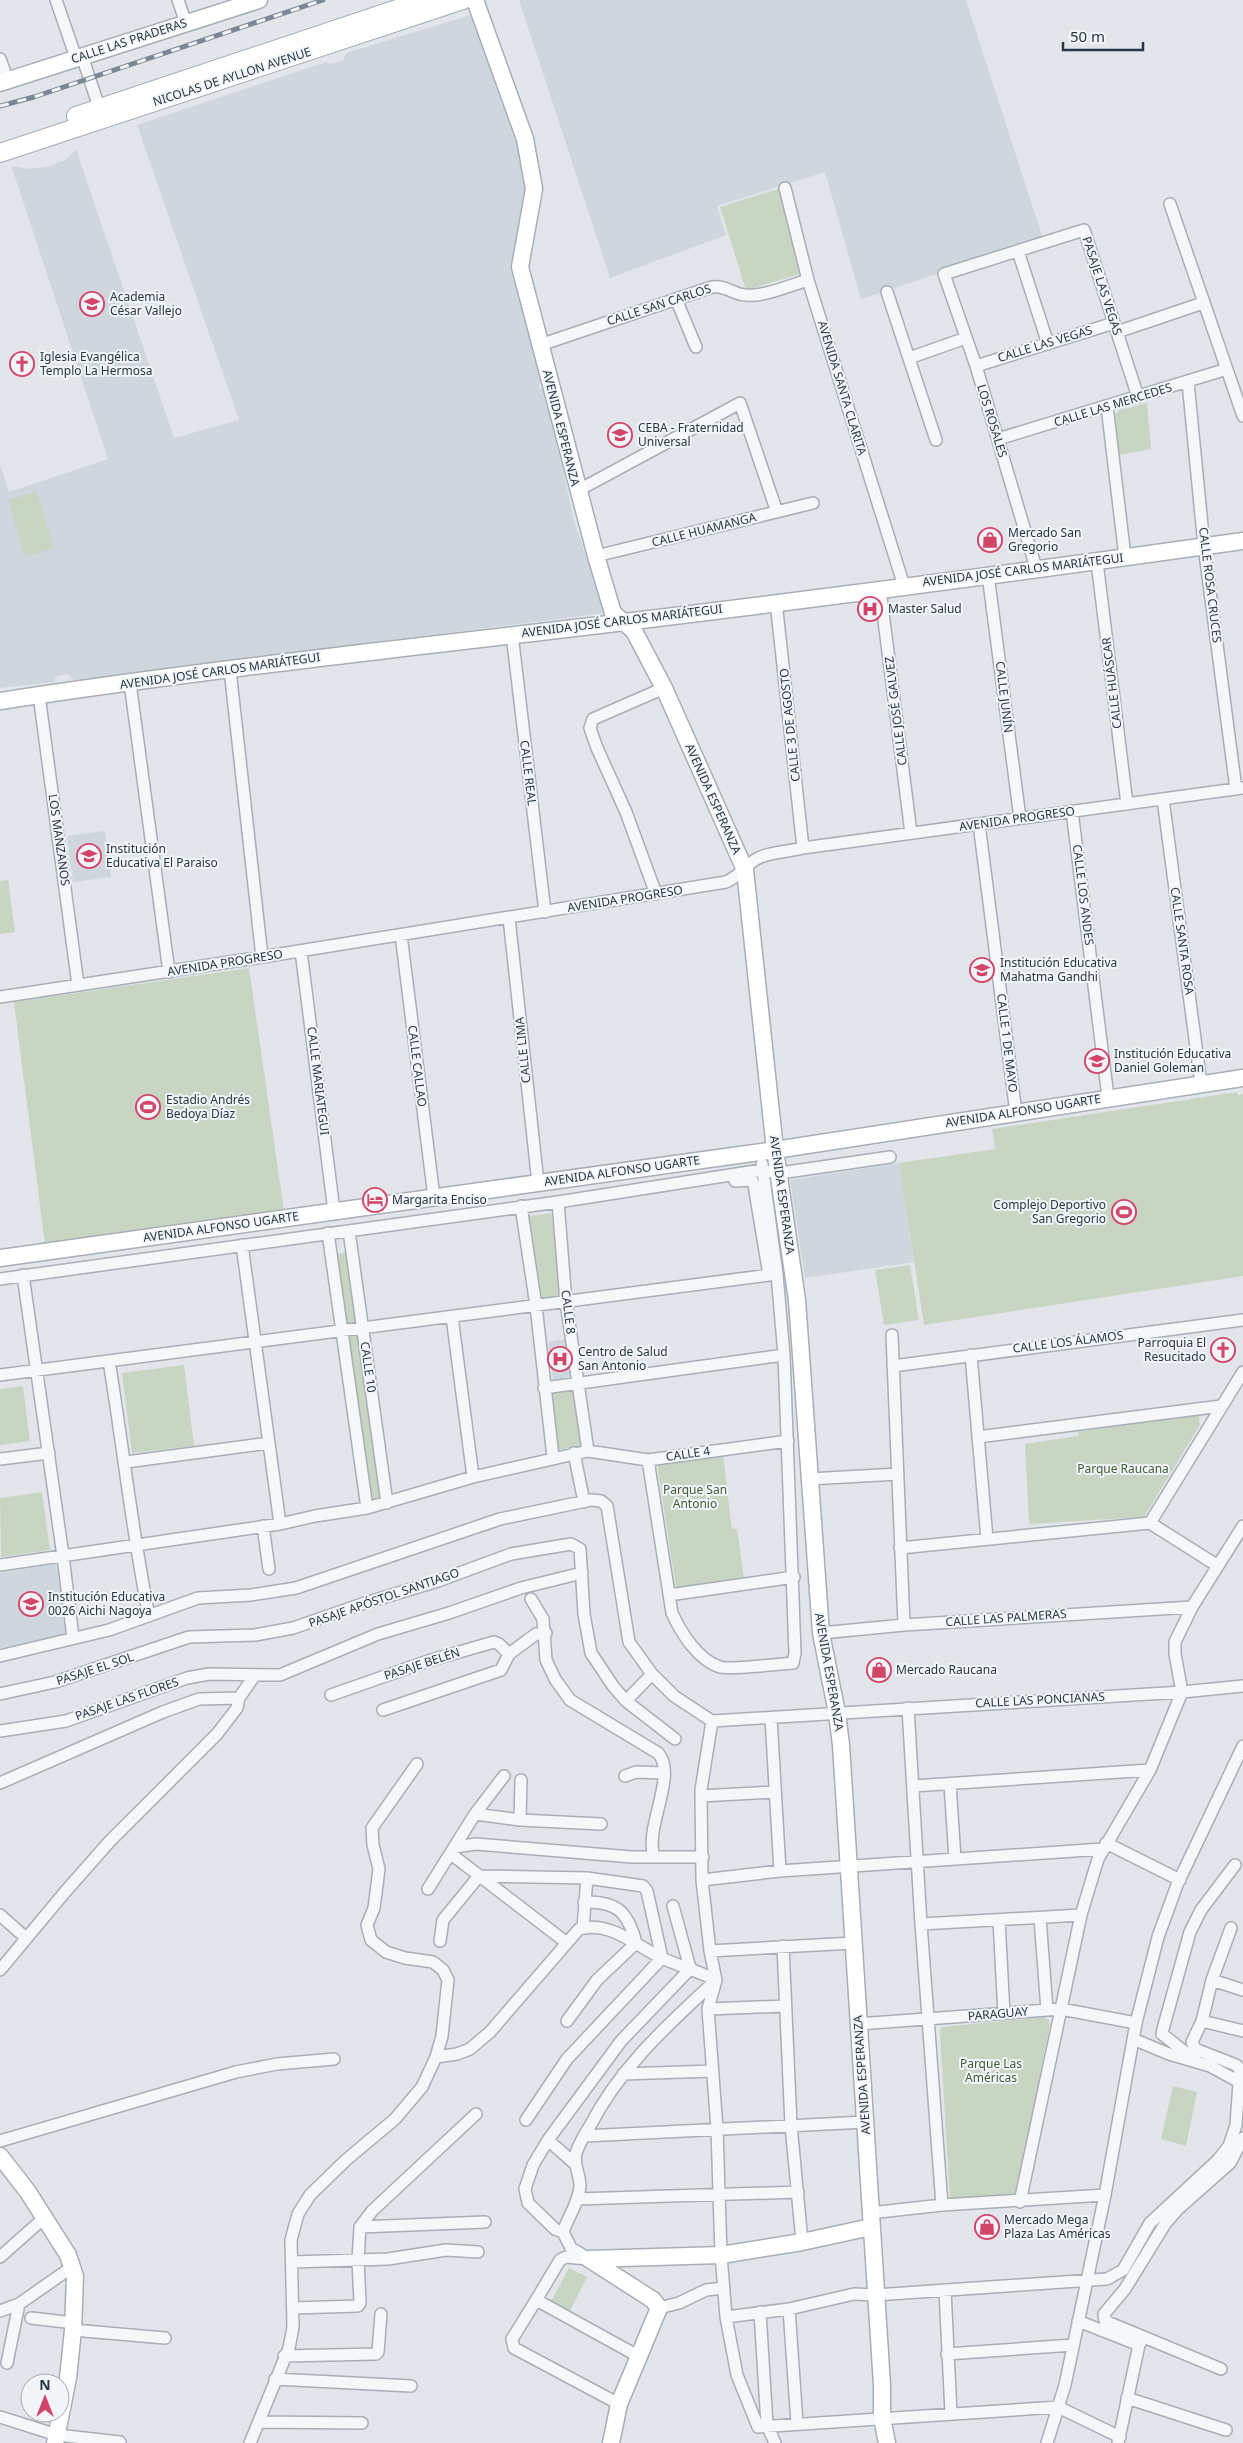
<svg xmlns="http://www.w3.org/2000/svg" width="1243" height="2443" viewBox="0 0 1243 2443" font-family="'Noto Sans',sans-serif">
<rect width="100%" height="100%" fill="#e2e6eb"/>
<path fill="#d0d6dd" d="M519,0h447l77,239 -182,60 -36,-127 -108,34 9,29 -116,43z
M474,14l48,146 4,26 -16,83 33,110 -4,5 1,5h6l28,132 32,92 -532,67 -6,-6 -12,2 -2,6 -54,6v-224l9,28 99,-33 -96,-291 2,-2 14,3 22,-3 15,-6 11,-11 98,289 65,-18 -102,-295 189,-63 4,2 13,-3 3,-8z
M105,831l6,46 -38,5 -6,-46z
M899,1163l15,99 -109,16 -15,-98z
M566,1339l5,38 -18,2 -5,-37z
M56,1564l11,71 -67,13v-75z"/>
<path fill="#c9d5c3" d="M781,188l26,84 -61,18 -26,-83z
M1147,403l4,46 -32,6 -4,-41 5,-4z
M37,492l17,56 -29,9 -17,-57z
M8,880l7,52 -15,2v-53z
M249,968l35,243 -239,34 -31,-243z
M1237,1092l1,3 5,-1v182l-319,49 -25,-162 96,-14 -3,-20z
M551,1213l13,84 -22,4 -13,-85z
M347,1252l9,71 -10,1 -9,-70z
M910,1265l9,55 -35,5 -9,-55z
M357,1334l24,165 -10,1 -23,-164z
M184,1365l10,81 -62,7 -10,-80z
M23,1386l7,55 -30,4v-56z
M575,1388l7,58 -25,4 -7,-58z
M1195,1413l4,3 1,9 -56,92 -115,7 -4,-80 53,-8v-4z
M723,1455l9,74h5l7,49 -68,10 -19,-124z
M42,1492l8,58 -49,7 -1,-59z
M1044,2017l5,3 1,4 -34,173 -66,4 -10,-168 1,-6z
M1173,2086l24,6 -11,54 -25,-7z
M569,2268l18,9 -17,34 -19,-10z"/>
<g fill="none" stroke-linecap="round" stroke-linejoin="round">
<defs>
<path id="street" d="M56,0l20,58
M178,0l8,23
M82,56l19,57
M0,59l8,22
M785,188l23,92 96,306
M1170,204l73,212
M1018,251l30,93
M887,292l49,148
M676,299l20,48
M1117,332l86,-29
M540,345l172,-58c14,-2 22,8 34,8 17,2 45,-10 62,-15
M909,358l57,-20
M976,366l138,-43
M1188,382l16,164 32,243
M1107,406l18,151
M998,439l229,-70
M577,491l163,-88 37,109
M596,556l217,-53
M1097,562l30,242
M1036,568l-60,-202 -32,-92 140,-44 54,167
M988,575l32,243
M880,589l31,244
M776,602l27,246
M512,634l33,278
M230,670l32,287
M130,683l39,289
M39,695l39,290
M1163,799l38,285
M1072,811l36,286
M979,824l37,289
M656,894l-30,-82 -29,-64 -7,-20 3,-9 71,-31
M509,918l29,265
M401,935l33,262
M301,951l33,260
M0,997l262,-40 464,-75c11,-5 17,-12 26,-20 12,-10 36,-10 51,-14l440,-60
M735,1181l17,-1 2,5 15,90
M558,1202l8,100 22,149
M521,1206l15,100 17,151
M349,1231l38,272
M328,1233l39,275
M242,1245l38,279
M23,1275l40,281 10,82
M0,1279l558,-77 204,-32 18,3 110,-16
M452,1317l21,160
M892,1335l12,290
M971,1355l16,184
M109,1361c14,85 23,171 40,255
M893,1366l350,-46
M0,1375l777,-101
M544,1388l240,-33
M978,1437l243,-31
M574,1453l10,49
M0,1459l49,-6
M648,1460l24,153c9,20 26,47 48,54 7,3 61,-3 73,-4l2,-10 -11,-298 -7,-81 -15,-110
M126,1462l143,-19
M809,1479l89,-5
M1150,1523l93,-151
M263,1526l6,43
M900,1548l250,-25 68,43
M0,1565l280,-41 35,-8 52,-8 106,-31 115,-26 60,9 140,-19
M669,1595l125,-18
M531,1599l12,20 3,41 9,19 15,21 88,53c20,22 -14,74 -4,104
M821,1633l83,-8 288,-18
M0,1656l109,-26 89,-32 53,-3 45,-7 204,-69 91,-19 10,1 6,5 22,136 23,32 22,22 38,25 470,-29 61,-6
M0,1694l55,-12 134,-45 66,-2 38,-7 72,-25 73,-22 73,-27 60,-10 9,5 4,65 7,39 22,33 13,15 49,38
M331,1695l97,-34 66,-19 5,2 10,10
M626,1701l26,-27
M908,1708l13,216 21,281
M383,1710l118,-40 8,-16 27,-20 10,-1
M771,1718l9,153
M712,1721l-11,69 1,90 8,71 6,29 -8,29 9,120 4,126 5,62 11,58 21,52 300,-20 62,30
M0,1731l66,-10 121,-43 22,-4 71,1 98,-41 71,-21 72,-25 61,-15
M625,1776l11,-4 28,1
M0,1783l163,-71 36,-13 40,-1
M950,1784l5,75
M913,1786l237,-16
M701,1796l74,-4
M475,1814l45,6 81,4
M520,1820l1,-40
M1106,1843l74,37
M455,1847l21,-3 156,13h71
M451,1854l116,89
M479,1876l108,2 56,8 4,5 15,67 -95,101 -41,61
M702,1880l78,-9 323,-22
M428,1889l47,-75 29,-38
M673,1906l17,62
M0,1915l26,23
M1040,1918l7,92
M999,1920l5,94
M921,1924l160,-9
M583,1928l4,-50
M440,1941l3,-21 36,-44
M783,1946l8,179 11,117
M710,1951l143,-8
M0,1970l65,-78 45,-51 107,-107 20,-26 2,-10 16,-23
M1212,1980l31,10
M708,2009l77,-3
M567,2021l30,-41 39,-37c-8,-31 -19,-42 -52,-41
M1202,2021l10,-41 19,-52
M858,2024l203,-15 75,14
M1133,2039l36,15 41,12 33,18
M436,2057l21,-3 13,-5 20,-17 89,-103c31,-9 57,17 83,29 17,8 36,13 54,22 -47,44 -96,87 -126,146 -5,8 -11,18 -14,27 -3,12 4,21 4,33 -1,16 -12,31 -17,46l8,16 18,11
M1195,2060l-33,-26 1,-5 27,-97 11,-22 34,-45
M623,2074l90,-3
M585,2136l280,-14
M548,2140l26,23
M0,2141l236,-69 41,-8 57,-5
M577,2199l221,-7
M1020,2202l61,-287 17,-56 52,-89 32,-78 -7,-38v-12l17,-35 51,-81
M870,2213l72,-8 163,-10
M360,2227l12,-16 104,-97
M563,2232l-8,-3 -27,-26 -3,-14 8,-24 15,-25 73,-99 70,-73
M0,2257l44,-39
M587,2259l-21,-2 -6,3 -22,37 2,5 98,54
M292,2262l96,-3 58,-9 32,2
M945,2290l6,123
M538,2297l-26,42 2,9 105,56
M293,2308l65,-2 2,-3 -2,-43 2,-33 125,-5
M659,2308l20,-5 27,-13 18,-2
M789,2309l8,114
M0,2311l19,-7 53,-37
M760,2312l7,113 8,18
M726,2317l63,-8 65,-15 21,1 232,-16 16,-9 27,-47 68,-63 11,-14 7,-21 4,-56 -4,-4 -41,-16 -3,-7 10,-21 41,10
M31,2318l43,5
M1078,2321l61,24
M73,2330l92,8
M947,2354l126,-9
M284,2356l92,-2 2,-2 3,-38
M7,2363l12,-59
M1221,2369l-116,-48 -1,-7 21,-25 40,-65 13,-15 52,-46 13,-25
M275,2379l136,7
M1127,2398l99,32
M0,2417l57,18 63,7
M259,2422l103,1
M250,2443l39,-95 4,-21 -2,-87 7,-26 12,-19 36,-35 49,-41 27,-32 14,-30 6,-21 6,-56 -5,-10 -10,-8 -28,-4 -19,-6 -15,-12 -4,-15 7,-17 5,-39 -6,-24 -1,-17 45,-64
M1047,2443l18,-58 40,-190 31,-172 22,-86 19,-52 66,-139
M1118,2443l21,-98 4,-7"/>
<path id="secondary" d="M475,0l50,139 9,50 -14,78 76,289 17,57 21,18 30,57 81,182 30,280 22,150 24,333 16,80 4,32 41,640v33l5,25
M0,83l259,-83
M0,701c208,-32 416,-54 625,-79 206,-25 412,-52 618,-81
M0,1258l775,-108 468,-72
M0,2156l28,36 40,63 7,21 -2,54 -5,48 -13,65
M589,2259l132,-4 81,-13 69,-15
M589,2259l64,41 6,8 -40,96 -8,39"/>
<path id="primary" d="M76,116l348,-116
M0,153l463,-153"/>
</defs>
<use href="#street" stroke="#a7aeb5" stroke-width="14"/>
<use href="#secondary" stroke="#a7aeb5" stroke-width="19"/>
<use href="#primary" stroke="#a1acb7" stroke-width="20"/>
<use href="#street" stroke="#f5f7f9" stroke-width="11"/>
<use href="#secondary" stroke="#fff" stroke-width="16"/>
<use href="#primary" stroke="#fff" stroke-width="18"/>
<defs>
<path id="rail" d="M0,106l34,-9 289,-97"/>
</defs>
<use href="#rail" stroke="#7b8795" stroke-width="5"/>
<use href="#rail" stroke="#f2f5f8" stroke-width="3" stroke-dasharray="9" stroke-linecap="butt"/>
</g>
<defs>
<symbol id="school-ring" viewBox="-11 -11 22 22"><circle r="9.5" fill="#f2f5f8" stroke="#d24569" stroke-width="1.5"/><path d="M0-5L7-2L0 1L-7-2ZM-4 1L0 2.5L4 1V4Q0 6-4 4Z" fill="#d24569"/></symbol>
<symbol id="church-ring" viewBox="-11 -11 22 22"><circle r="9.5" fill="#f2f5f8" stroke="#d24569" stroke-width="1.5"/><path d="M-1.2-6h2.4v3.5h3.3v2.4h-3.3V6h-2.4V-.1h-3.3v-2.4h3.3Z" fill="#d24569"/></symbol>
<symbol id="shop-ring" viewBox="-11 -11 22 22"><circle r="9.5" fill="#f2f5f8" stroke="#d24569" stroke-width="1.5"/><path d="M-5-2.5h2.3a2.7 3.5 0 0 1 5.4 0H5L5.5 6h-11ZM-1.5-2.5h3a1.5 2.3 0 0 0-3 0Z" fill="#d24569"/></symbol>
<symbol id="hospital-ring" viewBox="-11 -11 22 22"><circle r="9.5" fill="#f2f5f8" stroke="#d24569" stroke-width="1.5"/><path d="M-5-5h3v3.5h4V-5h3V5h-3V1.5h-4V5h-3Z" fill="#d24569"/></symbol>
<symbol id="stadium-ring" viewBox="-11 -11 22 22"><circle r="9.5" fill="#f2f5f8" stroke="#d24569" stroke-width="1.5"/><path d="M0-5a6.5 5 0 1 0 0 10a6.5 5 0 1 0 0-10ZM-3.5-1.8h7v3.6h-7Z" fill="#d24569"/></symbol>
<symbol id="hotel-ring" viewBox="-11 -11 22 22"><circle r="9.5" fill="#f2f5f8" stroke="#d24569" stroke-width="1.5"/><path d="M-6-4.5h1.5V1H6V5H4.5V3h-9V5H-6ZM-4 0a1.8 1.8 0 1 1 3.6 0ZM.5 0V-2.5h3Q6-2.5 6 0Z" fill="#d24569"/></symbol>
</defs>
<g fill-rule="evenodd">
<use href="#school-ring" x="78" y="290" width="28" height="28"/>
<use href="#church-ring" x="8" y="350" width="28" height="28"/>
<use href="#school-ring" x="606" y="421" width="28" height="28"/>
<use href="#shop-ring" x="976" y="526" width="28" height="28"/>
<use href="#hospital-ring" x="856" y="595" width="28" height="28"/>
<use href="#school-ring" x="75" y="842" width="28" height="28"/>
<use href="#school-ring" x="968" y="956" width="28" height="28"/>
<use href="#school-ring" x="1083" y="1047" width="28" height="28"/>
<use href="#stadium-ring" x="134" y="1093" width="28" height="28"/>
<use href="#hotel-ring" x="361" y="1186" width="28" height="28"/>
<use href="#stadium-ring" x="1110" y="1198" width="28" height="28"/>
<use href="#church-ring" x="1209" y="1336" width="28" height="28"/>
<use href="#hospital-ring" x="546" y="1345" width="28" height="28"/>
<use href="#school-ring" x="17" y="1590" width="28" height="28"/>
<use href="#shop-ring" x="865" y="1656" width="28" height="28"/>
<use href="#shop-ring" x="973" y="2213" width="28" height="28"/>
</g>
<g text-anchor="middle" stroke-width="4" stroke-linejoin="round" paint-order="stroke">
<g font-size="12" fill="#293643" stroke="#f2f5f8">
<text transform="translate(129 41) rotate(-18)" y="4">CALLE LAS PRADERAS</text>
<text transform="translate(232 77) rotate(-18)" y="4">NICOLAS DE AYLLON AVENUE</text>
<text transform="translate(1102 286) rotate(72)" y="4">PASAJE LAS VEGAS</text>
<text transform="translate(659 305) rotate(-18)" y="4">CALLE SAN CARLOS</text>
<text transform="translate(1045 344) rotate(-17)" y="4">CALLE LAS VEGAS</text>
<text transform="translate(842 388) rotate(73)" y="4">AVENIDA SANTA CLARITA</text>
<text transform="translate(1113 405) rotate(-17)" y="4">CALLE LAS MERCEDES</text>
<text transform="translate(992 421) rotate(73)" y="4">LOS ROSALES</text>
<text transform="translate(561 428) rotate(76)" y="4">AVENIDA ESPERANZA</text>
<text transform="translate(704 530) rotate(-14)" y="4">CALLE HUAMANGA</text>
<text transform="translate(1023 570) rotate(-7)" y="4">AVENIDA JOSÉ CARLOS MARIÁTEGUI</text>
<text transform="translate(1210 585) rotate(83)" y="4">CALLE ROSA CRUCES</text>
<text transform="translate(622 621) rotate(-7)" y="4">AVENIDA JOSÉ CARLOS MARIÁTEGUI</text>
<text transform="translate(220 671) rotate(-8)" y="4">AVENIDA JOSÉ CARLOS MARIÁTEGUI</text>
<text transform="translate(1112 683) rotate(-97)" y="4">CALLE HUÁSCAR</text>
<text transform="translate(1004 697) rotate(83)" y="4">CALLE JUNÍN</text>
<text transform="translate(896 711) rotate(-97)" y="4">CALLE JOSÉ GALVEZ</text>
<text transform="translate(790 725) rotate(-96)" y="4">CALLE 3 DE AGOSTO</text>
<text transform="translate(528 773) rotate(83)" y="4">CALLE REAL</text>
<text transform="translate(713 799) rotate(66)" y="4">AVENIDA ESPERANZA</text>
<text transform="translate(1017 819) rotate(-8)" y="4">AVENIDA PROGRESO</text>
<text transform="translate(59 840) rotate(82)" y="4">LOS MANZANOS</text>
<text transform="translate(1083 895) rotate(83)" y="4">CALLE LOS ANDES</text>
<text transform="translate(625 899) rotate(-9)" y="4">AVENIDA PROGRESO</text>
<text transform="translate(1182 941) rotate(82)" y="4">CALLE SANTA ROSA</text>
<text transform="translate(225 963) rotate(-9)" y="4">AVENIDA PROGRESO</text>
<text transform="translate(1007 1043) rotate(83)" y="4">CALLE 1 DE MAYO</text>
<text transform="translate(523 1050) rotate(-96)" y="4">CALLE LIMA</text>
<text transform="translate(417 1066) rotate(83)" y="4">CALLE CALLAO</text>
<text transform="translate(318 1081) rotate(83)" y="4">CALLE MARIATEGUI</text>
<text transform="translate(1023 1111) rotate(-9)" y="4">AVENIDA ALFONSO UGARTE</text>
<text transform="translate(622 1171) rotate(-8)" y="4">AVENIDA ALFONSO UGARTE</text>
<text transform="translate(782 1195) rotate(82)" y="4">AVENIDA ESPERANZA</text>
<text transform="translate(221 1227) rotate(-8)" y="4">AVENIDA ALFONSO UGARTE</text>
<text transform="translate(568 1312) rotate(83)" y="4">CALLE 8</text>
<text transform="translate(1068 1342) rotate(-7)" y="4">CALLE LOS ÁLAMOS</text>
<text transform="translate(368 1367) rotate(82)" y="4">CALLE 10</text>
<text transform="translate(688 1454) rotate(-8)" y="4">CALLE 4</text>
<text transform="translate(384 1598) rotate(-19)" y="4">PASAJE APÓSTOL SANTIAGO</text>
<text transform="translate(1006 1618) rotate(-4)" y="4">CALLE LAS PALMERAS</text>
<text transform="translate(422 1664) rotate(-18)" y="4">PASAJE BELÉN</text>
<text transform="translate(95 1669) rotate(-18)" y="4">PASAJE EL SOL</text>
<text transform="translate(829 1672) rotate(80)" y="4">AVENIDA ESPERANZA</text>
<text transform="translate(127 1699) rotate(-19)" y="4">PASAJE LAS FLORES</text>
<text transform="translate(1040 1700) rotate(-3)" y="4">CALLE LAS PONCIANAS</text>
<text transform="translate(998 2014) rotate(-5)" y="4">PARAGUAY</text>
<text transform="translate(862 2075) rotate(-94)" y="4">AVENIDA ESPERANZA</text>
</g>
<g font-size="12" fill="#293643" stroke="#f2f5f8" text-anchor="start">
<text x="110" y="301">Academia<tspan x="110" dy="14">César Vallejo</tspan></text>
<text x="40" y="361">Iglesia Evangélica<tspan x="40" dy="14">Templo La Hermosa</tspan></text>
<text x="638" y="432">CEBA - Fraternidad<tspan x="638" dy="14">Universal</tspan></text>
<text x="1008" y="537">Mercado San<tspan x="1008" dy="14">Gregorio</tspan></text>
<text x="888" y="613">Master Salud</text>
<text x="106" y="853">Institución<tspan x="106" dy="14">Educativa El Paraiso</tspan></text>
<text x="1000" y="967">Institución Educativa<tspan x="1000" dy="14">Mahatma Gandhi</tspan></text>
<text x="1114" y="1058">Institución Educativa<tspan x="1114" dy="14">Daniel Goleman</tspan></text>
<text x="166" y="1104">Estadio Andrés<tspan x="166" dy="14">Bedoya Díaz</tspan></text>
<text x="392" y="1204">Margarita Enciso</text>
<text x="1106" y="1209" text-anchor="end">Complejo Deportivo<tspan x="1106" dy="14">San Gregorio</tspan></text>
<text x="1206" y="1347" text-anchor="end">Parroquia El<tspan x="1206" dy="14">Resucitado</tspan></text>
<text x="578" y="1356">Centro de Salud<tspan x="578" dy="14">San Antonio</tspan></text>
<text x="48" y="1601">Institución Educativa<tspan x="48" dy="14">0026 Aichi Nagoya</tspan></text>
<text x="896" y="1674">Mercado Raucana</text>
<text x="1004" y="2224">Mercado Mega<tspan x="1004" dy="14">Plaza Las Américas</tspan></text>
</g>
<g font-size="12" fill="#425f36" stroke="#f2f5f8">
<text x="1123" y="1473">Parque Raucana</text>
<text x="695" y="1494">Parque San<tspan x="695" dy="14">Antonio</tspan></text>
<text x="991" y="2068">Parque Las<tspan x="991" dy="14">Américas</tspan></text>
</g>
</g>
<g transform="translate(45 2398)"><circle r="24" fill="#f2f5f8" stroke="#a2a9b0"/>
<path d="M0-4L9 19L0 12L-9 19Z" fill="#d24569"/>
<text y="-8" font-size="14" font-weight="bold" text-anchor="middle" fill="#293643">N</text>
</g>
<path d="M1063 42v8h80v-8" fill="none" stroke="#293643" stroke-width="2.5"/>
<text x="1070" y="42" font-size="15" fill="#293643" stroke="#f2f5f8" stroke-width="4" paint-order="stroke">50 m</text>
</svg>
